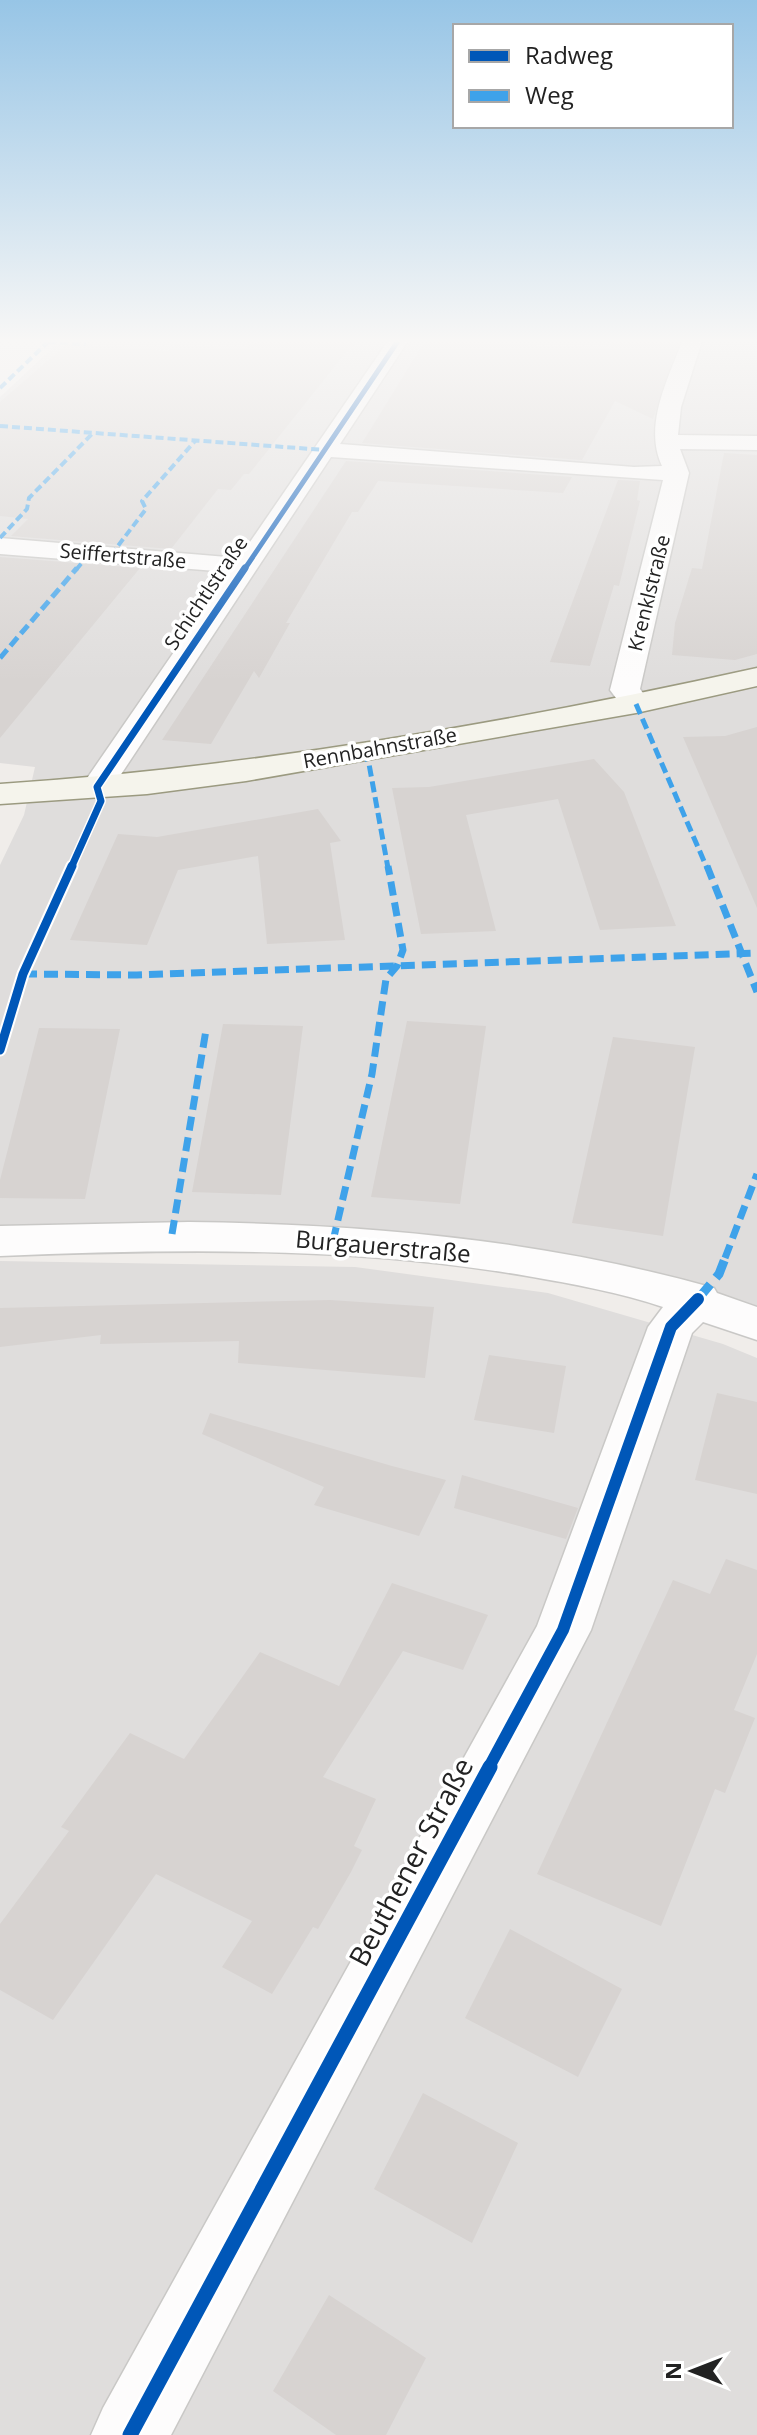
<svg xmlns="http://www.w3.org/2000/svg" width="757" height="2435" viewBox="0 0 757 2435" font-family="'Open Sans',sans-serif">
<rect width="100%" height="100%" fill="#f0edea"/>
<path fill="#dfdddc" d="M60,341h697v983l-320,-74 -437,-9v-376l24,-50 11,-48 -35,-4v-366z
M0,1261l355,6 193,26 175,51 34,14v1077h-757z"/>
<path fill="#d7d3d1" d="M252,341h103l-106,133h-5l-13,16 -13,-1 -47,60 -160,-13 17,-17 -28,-3v-114l67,-58 102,7 6,-6 69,5z
M425,341l184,8 2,-8h68l-26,78 -38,-18 -33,59 -220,-17z
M724,453l33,2v199l-22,6 -63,-5 3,-32 17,-55 10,1z
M346,461l226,16 -9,16 -185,-12 -20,31h-6l-66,111h4l-31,55 -5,-7 -43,73 -49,-4z
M618,480l22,1 -3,19 3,1 -21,85 -5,-1 -24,81 -40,-4z
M0,557l140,11 -140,170z
M757,727v181l-74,-171 42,-1z
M594,759l30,33 52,134 -76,4 -42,-131 -92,16 30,116 -75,3 -29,-146 37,-1z
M318,809l23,32 -11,2 15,97 -78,4 -9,-88 -80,14 -31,75 -77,-5 48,-106 39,3z
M407,1021l79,5 -26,178 -89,-7z
M223,1024l80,2 -22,169 -89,-3z
M39,1028l81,1 -35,170 -85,-1v-18z
M613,1037l82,10 -32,189 -91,-13z
M330,1300l104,7 -9,71 -187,-15 1,-22 -139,3 1,-9 -101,12v-39z
M489,1355l77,11 -12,67 -80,-13z
M717,1393l40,9v92l-62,-14z
M210,1413l182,53 54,14 -27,56 -105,-31 10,-18 -122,-53z
M462,1475l116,33 -12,31 -112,-31z
M726,1559l31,11v84l-23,56 21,8 -30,75 -10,-4 -54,137 -124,-52 136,-294 37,14z
M392,1583l96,32 -25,55 -60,-19 -80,126 53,22 -22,47 8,4 -11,22 -33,57 -5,-2 -41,67 -50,-27 30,-46 -96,-47 -103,146 -53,-30v-66l69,-93 -8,-4 69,-94 54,26 76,-107 79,34z
M510,1929l112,60 -44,88 -113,-59z
M423,2093l95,50 -46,100 -98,-54z
M329,2295l97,63 -40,77h-50l-63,-44z"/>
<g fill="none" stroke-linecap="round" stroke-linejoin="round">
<defs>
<path id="street" d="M388,341h20l-68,103 294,23 28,-1c-19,-41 6,-86 20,-125h20l-21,66 -3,28 79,1v14l-77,-1 9,24 -49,216 11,15 -4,6h-22l-15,-20 53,-210 -332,-23 -223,337 -11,3 -11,-3 -5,-7 148,-215 -229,-18v-16l239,20z
M189,1222c179,2 354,18 525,66l3,5 40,14v33l-54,-18 -11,11 -101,297 -420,805h-80l12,-27 434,-782 111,-299 15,-20c-44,-15 -91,-23 -136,-31 -174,-30 -351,-27 -527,-20v-30z"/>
<path id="secondary" d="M757,668v18l-121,27 -390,68 -99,13 -147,10v-20c255,-17 508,-61 757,-116z"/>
</defs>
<use href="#street" stroke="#c9c8c6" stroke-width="3"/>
<use href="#secondary" stroke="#9b9a80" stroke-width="3"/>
<use href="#street" fill="#fdfcfc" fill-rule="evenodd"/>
<use href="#secondary" fill="#f5f4ec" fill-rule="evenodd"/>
<path stroke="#3ea2ea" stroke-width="4" stroke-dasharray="8 4" stroke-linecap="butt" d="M48,342l38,2
M0,388l49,-47
M0,426l325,24
M0,538l27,-29 2,-11 64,-65
M111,555l35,-46 -4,-8 53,-60
M76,570l14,-17"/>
<path stroke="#3ea2ea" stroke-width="5" stroke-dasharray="11 5" stroke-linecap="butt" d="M0,658l77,-90
M636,704l71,164
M363,751l6,13 19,104"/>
<path stroke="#3ea2ea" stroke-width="7" stroke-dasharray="14 7" stroke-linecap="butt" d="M707,866l50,126
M23,974l114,1 620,-22
M172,1234l34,-204
M333,1241l39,-167 14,-95 11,-13 6,-16 -15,-84
M725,1258l32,-84"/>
<path stroke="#3ea2ea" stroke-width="9" stroke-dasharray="19 9" stroke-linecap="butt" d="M698,1299l21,-25 7,-18"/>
<defs>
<path id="cycleway-far4" d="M244,570l154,-229"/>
<path id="cycleway-far3" d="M71,868l30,-67 -4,-14 148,-219"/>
<path id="cycleway-far2" d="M0,1050l23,-76 49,-108"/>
<path id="cycleway-far1" d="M488,1769l75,-139 108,-303 27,-28"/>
<path id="cycleway" d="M130,2435l360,-668"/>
</defs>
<use href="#cycleway-far4" stroke="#fff" stroke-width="8"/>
<use href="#cycleway-far3" stroke="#fff" stroke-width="10"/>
<use href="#cycleway-far2" stroke="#fff" stroke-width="13"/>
<use href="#cycleway-far1" stroke="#fff" stroke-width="17"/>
<use href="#cycleway" stroke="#fff" stroke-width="20"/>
<use href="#cycleway-far4" stroke="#0057b8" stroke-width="5"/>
<use href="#cycleway-far3" stroke="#0057b8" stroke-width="7"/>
<use href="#cycleway-far2" stroke="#0057b8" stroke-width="9"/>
<use href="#cycleway-far1" stroke="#0057b8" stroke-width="12"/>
<use href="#cycleway" stroke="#0057b8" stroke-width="15"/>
</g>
<linearGradient id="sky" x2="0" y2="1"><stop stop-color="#97c5e6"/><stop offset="0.5" stop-color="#f8f7f6"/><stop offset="1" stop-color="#f8f7f6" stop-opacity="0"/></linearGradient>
<rect width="757" height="682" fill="url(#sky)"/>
<g text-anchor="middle" stroke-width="7" stroke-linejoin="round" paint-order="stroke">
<g font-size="20" fill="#222" stroke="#fff">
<text transform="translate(123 556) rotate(5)" y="7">Seiffertstraße</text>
<text transform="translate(206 593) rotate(-56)" y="7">Schichtlstraße</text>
<text transform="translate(649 593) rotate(-76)" y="7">Krenklstraße</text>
<text transform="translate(380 748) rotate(-10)" y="7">Rennbahnstraße</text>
</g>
<g font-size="24" fill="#222" stroke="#fff">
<text transform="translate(383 1247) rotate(5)" y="8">Burgauerstraße</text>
</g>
<g font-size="28" fill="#222" stroke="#fff">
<text transform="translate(411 1862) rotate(-62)" y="10">Beuthener Straße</text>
</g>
</g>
<rect x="453" y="24" width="280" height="104" fill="#ffffff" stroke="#a7a7a7" stroke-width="2"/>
<rect x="469" y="50" width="40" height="12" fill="#0057b8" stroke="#a7a7a7" stroke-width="2"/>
<text x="525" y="64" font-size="24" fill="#222222">Radweg</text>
<rect x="469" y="90" width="40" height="12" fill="#3ea2ea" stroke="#a7a7a7" stroke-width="2"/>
<text x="525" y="104" font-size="24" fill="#222222">Weg</text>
<g transform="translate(693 2371) rotate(270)" stroke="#ffffff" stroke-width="6" paint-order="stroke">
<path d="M0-6L14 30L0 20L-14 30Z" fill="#222222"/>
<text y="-12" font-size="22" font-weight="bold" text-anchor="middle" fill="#222222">N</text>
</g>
</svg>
